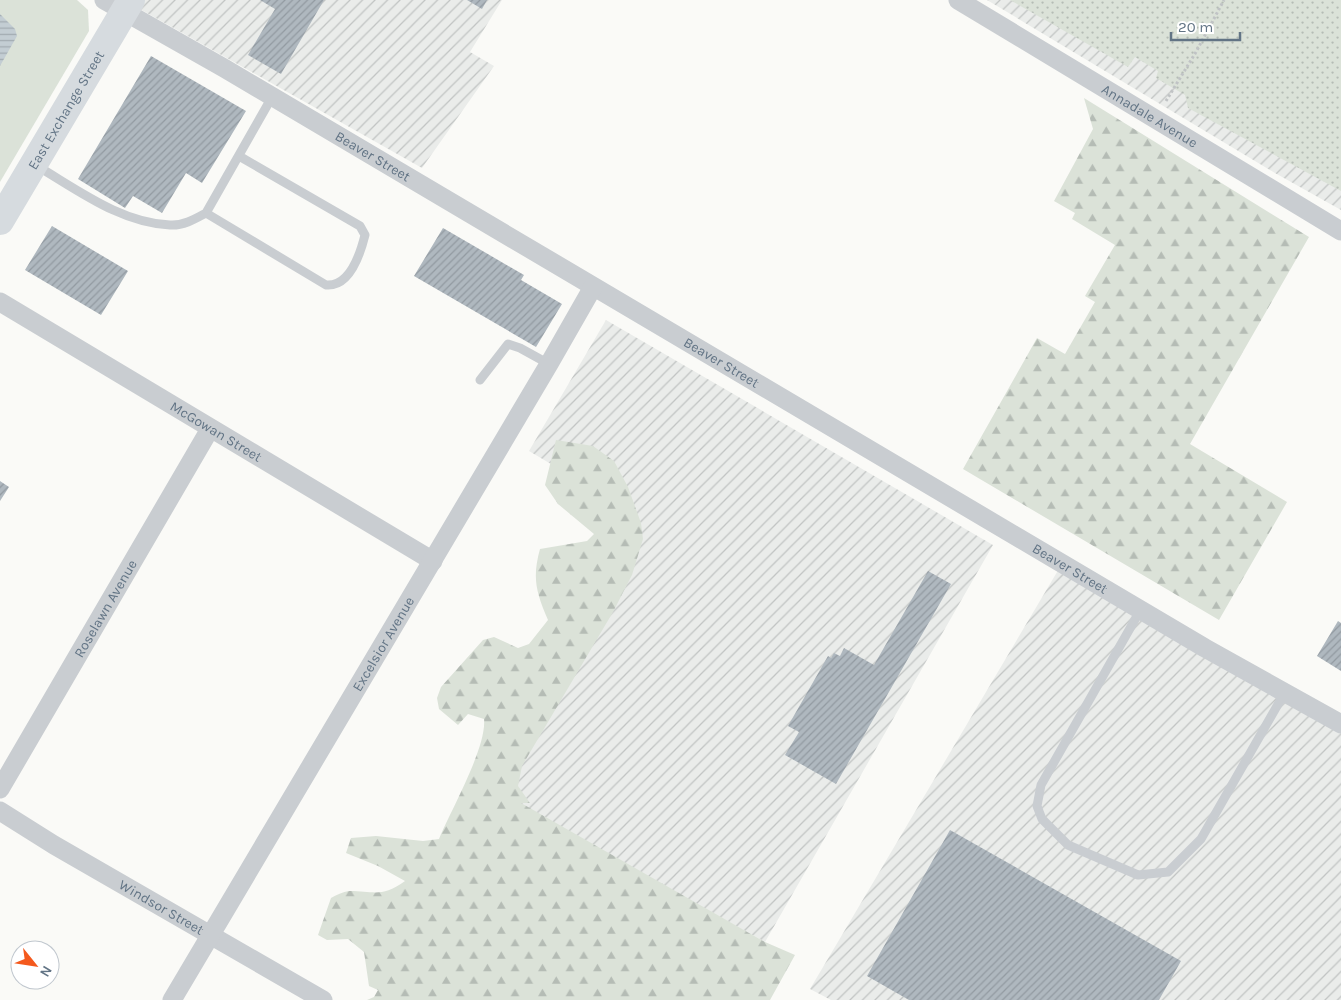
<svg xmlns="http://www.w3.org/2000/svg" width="1341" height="1000" viewBox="0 0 1341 1000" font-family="Karla,sans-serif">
<defs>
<pattern id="industrial-furrows" width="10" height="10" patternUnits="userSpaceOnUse" patternTransform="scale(1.25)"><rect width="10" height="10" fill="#eaecea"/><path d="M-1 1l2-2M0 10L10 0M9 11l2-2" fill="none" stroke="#c1c4c3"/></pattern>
<pattern id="grass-dots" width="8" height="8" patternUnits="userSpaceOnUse" patternTransform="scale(1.25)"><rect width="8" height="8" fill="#dbe2d8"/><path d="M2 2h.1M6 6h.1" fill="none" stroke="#b5bcb5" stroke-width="1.8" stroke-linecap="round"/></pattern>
<pattern id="forest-firs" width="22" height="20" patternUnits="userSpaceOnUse" patternTransform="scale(1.25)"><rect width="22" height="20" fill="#dbe2d8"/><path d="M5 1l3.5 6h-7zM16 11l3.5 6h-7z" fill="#b5bcb5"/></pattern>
<pattern id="water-rules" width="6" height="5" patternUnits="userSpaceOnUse" patternTransform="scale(1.25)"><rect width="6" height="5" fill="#c3cdd3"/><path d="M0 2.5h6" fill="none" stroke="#a2abb1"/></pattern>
<pattern id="building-hatch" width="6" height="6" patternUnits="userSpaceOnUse" patternTransform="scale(1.25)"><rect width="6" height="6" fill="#afb8bf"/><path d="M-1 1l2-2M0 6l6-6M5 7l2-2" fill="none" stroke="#929aa1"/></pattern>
</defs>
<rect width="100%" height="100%" fill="#fafaf7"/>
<path fill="url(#industrial-furrows)" d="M142,0h360l-32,52 24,14 -72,102 -284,-160z
M987,0h354v210l-66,-37z
M606,320l387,225 -228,397 -270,-150 115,-293 -81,-48z
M1063,562l278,162v276h-510l-21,-11z"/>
<path fill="url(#grass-dots)" d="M1010,0h331v191l-153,-83 -3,-13 -29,-17 2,-7 -23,-14 -7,10z"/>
<path fill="url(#forest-firs)" d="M1084,98l225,139 -119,207 97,58 -68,118 -256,-151 74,-131 28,16 30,-52 -10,-6 30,-51 -43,-26 3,-6 -21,-12 39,-72z
M556,440l37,6 21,15 14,26 13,36 2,16 -11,36 -19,37 -91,154 -4,20 12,17h-9l244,139 30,13 -25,45h-403l7,-3 4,-7 -9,-4 -5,-34 -16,-13 -21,1 -9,-5 13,-37c5,-3 12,-6 18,-7 26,0 32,7 56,-10l-27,-15 -32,-13 5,-15 25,-2 47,5 16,-2c12,-29 48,-92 45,-120l-16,-5 -10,11 -19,-16 -2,-11 4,-11 42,-47 11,-3 24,11 11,-4 19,-24c-12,-28 -16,-42 -8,-71l47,-8 7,-7 -36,-30 -13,-19z"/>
<path fill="#dbe2d8" d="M0,0h77l11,10 1,21 -89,151z"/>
<path fill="url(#water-rules)" d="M0,14l15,15 2,7 -17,30z"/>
<path fill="url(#building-hatch)" d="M260,0h64l-43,74 -33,-19 27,-46z
M467,0h20l-5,9z
M151,56l95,55 -44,72 -16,-10 -24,40 -29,-17 -8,12 -47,-29z
M52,226l76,45 -27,44 -76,-45z
M443,228l81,47 -3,5 41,24 -26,43 -122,-71z
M0,481l9,6 -9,14z
M928,571l23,13 -115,200 -51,-29 14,-23 -11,-6 40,-70 3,2 3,-5 6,3 4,-8 30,17z
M1338,621l3,2v48l-24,-15z
M950,830l231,131 -22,39h-250l-42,-24z"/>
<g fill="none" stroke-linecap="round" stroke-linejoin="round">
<path stroke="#c0c3c5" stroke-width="3" stroke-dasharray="2.5 2.5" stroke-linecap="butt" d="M1166,101l30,-49 28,-52"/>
<path stroke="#c9cdd1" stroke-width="9" d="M37,166c41,24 84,57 133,59 13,1 25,-6 36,-12l66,-116
M206,213l120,72c23,2 34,-30 39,-50l-5,-9 -121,-70
M480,380l28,-36 12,4 29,16
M1141,609l-100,176 -4,21 5,13 26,26 70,30 30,-3 33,-33 84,-147"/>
<g stroke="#c9cdd1" stroke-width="19">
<path id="s1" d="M104,0l120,68 981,580 136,76"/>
<path id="s2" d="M958,0l383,231"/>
<path id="s3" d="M0,302l433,259"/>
<path id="s4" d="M0,789l210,-360"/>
<path id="s5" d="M0,811l54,34 269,155"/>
<path id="s6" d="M172,1000l377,-636 44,-77"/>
</g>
<path stroke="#d6dbdf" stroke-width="28" id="s7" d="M0,221l131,-221"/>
</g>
<g text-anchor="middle" stroke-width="5" stroke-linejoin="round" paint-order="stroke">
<g font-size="14" fill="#627485" stroke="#fff">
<text dy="5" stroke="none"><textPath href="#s7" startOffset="129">East Exchange Street</textPath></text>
<text dy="5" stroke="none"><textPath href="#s2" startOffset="224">Annadale Avenue</textPath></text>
<text dy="5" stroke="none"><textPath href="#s1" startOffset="311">Beaver Street</textPath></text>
<text dy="5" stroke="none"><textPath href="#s1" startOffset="716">Beaver Street</textPath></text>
<text dy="5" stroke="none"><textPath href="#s3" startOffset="252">McGowan Street</textPath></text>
<text dy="5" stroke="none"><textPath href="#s1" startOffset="1121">Beaver Street</textPath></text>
<text dy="5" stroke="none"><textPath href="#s4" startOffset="209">Roselawn Avenue</textPath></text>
<text dy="5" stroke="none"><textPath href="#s6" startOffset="414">Excelsior Avenue</textPath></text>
<text dy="5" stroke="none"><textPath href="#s5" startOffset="188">Windsor Street</textPath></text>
</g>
</g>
<g transform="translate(35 965) rotate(120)"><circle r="24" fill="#ffffff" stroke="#c0c7ce"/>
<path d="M0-4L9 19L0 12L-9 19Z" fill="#f4591d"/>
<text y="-8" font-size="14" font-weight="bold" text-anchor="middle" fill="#627485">N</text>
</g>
<path d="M1171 32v8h69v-8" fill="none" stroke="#627485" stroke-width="2.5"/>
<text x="1178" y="32" font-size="15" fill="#627485" stroke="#ffffff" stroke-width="4" paint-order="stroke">20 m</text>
</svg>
